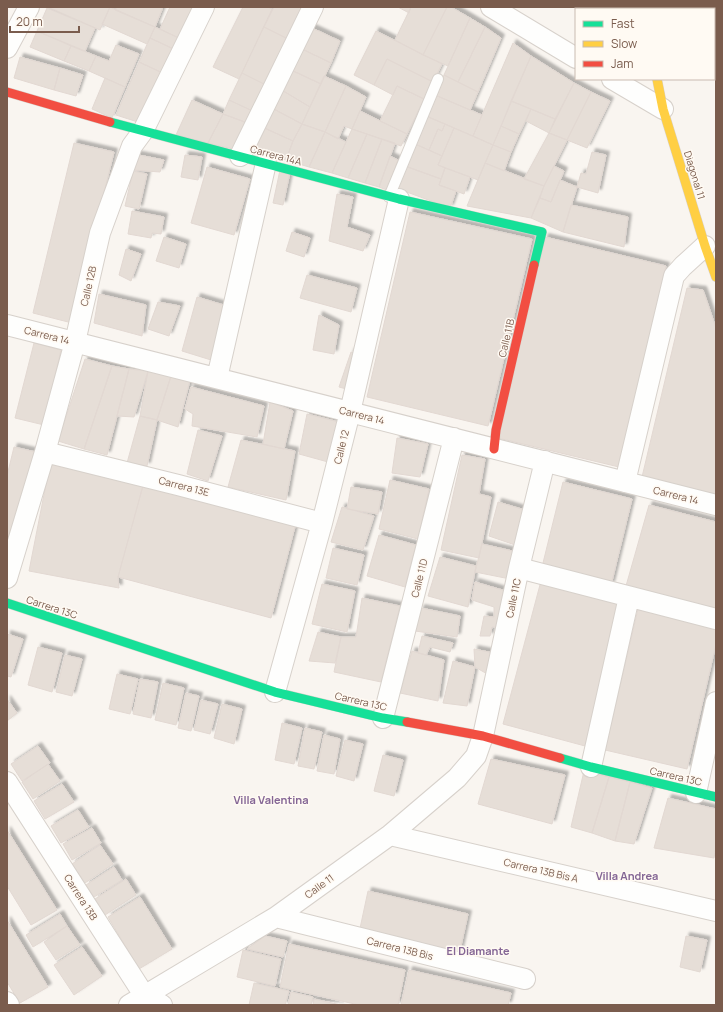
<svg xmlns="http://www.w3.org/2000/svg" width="723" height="1012" viewBox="0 0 723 1012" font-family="Manrope,sans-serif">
<defs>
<filter id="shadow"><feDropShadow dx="3.5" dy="-3.5" stdDeviation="1" flood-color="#0004"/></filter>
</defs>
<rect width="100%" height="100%" fill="#f9f5f0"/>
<path fill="#e6ded7" stroke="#e2d8d2" filter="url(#shadow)" d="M48,7h62l-10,23z
M110,7l45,20 -8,17 -45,-20z
M117,7h46l-8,20 -40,-17z
M170,7h28l-15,33 -23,-11z
M243,7h25l4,2 -33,70 -26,-12z
M274,7h37l-17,35 -30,-15z
M398,7h13l-2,6z
M411,7h36l-24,48 -28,-15z
M447,7h4l19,11 -22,48 -25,-11z
M585,7h29l1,2h-30z
M47,8l48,20 -10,23 -48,-20z
M470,18l15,9 -27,55 -14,-7z
M155,27l28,13 -5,11 -28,-13z
M264,27l30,15 -22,46 -30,-15z
M310,27l30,14 -9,22 -31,-15z
M485,27l16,11 -23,54 -20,-10z
M37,31l34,15 -7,15 -34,-14z
M376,31l66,33 -9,18 -46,-23 -13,26 -20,-10z
M150,38l28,13 -11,24 -28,-13z
M513,43l18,13 -38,89 -20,-9z
M116,45l23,9 -14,33 -36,-16 7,-15 13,5z
M71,46l25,10 -7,15 -25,-10z
M300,48l31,15 -10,21 -32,-15z
M531,56l43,27 -19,36 -44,-18z
M20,57l40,11 -6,22 -40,-12z
M387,59l46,23 -9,17 -27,-13 -4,9 -19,-10z
M139,62l28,13 -23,49 -28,-9z
M60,68l23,7 -7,21 -22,-6z
M289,69l32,15 -11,23 -30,-18z
M242,73l30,15 -13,26 -30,-14z
M444,75l34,17 -8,18 -35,-15z
M324,76l22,10 -21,46 -23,-8z
M105,78l20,9 -13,31 -20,-9z
M574,83l17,9 -24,48 -18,-7z
M346,86l20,11 -14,32 -8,-3 -6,13 -13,-7z
M397,86l27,13 -17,35 -27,-13z
M280,89l30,18 -8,17 -32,-17z
M591,92l19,9 -23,47 -20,-8z
M435,95l47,20 -9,21 -47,-20z
M192,100l31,14 -15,29 -32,-8z
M229,100l30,14 -6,11 -30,-11z
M511,101l20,8 -12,25 -18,-8z
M270,107l32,17 -9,17 -33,-15z
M531,109l24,10 -6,14 -23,-12z
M360,111l47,23 -6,12 -49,-17z
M223,114l30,11 -12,26 -33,-8z
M426,116l19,8 -3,7 -4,-2 -9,21 -14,-6z
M302,124l23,8 -16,35 -23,-7 7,-19z
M445,124l9,4 -12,28 -13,-6 9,-21 4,2z
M260,126l33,15 -7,19 -37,-12z
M501,126l18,8 -8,18 -18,-7z
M454,128l39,17 -15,35 -40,-15z
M352,129l15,5 -19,44 -16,-5z
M325,132l21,10 -14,31 -23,-6z
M549,133l18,7 -23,46 -20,-7z
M367,134l15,5 -17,44 -17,-5z
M382,139l13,4 -16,44 -14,-4z
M74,143l40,9 -42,171 -39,-10z
M415,144l27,12 -4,9 7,3 -4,11 -36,-13z
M493,145l18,7 -7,19 -19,-8z
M592,152l14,3 -8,38 -21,-6 4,-14 5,1z
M134,154l30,6 -4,12 -28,-2z
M185,155l17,2 -4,23 -17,-3z
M390,156l8,4 -11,30 -8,-3z
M485,163l59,23 -13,32 -64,-12z
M405,166l36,13 -2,6 17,6 -6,17 -54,-20z
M554,166l10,5 -13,31 -11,-4 4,-12z
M207,167l43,12 -16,56 -43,-12z
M445,168l25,9 -6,17 -25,-9z
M280,170l10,2 -7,33 -10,-2z
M133,171l14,3 -8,35 -14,-3z
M560,180l17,7 -14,45 -32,-14 9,-20 11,4z
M337,194l16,3 -6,30 23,8 -7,16 -34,-10z
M571,205l57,12 -4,30 -61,-15z
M132,211l32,6 -3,17 -9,-1 -1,5 -23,-4z
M410,212l122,27 -44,187 -121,-29z
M292,232l18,6 -6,19 -18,-6z
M164,237l22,7 -7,24 -23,-7z
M545,237l121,29 -47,201 -121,-29z
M126,249l15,5 -10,27 -12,-6z
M307,275l50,13 -6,24 -51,-14z
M687,288l16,2 13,38v166l-74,-17z
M99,294l47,11 -4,31 -48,-13z
M197,297l30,9 -16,54 -29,-9z
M158,302l22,4 -11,30 -21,-7z
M319,315l20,10 -5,29 -21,-4z
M34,343l27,7 -17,75 -29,-7z
M351,352l10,3 -11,35 -11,-3z
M85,359l27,7 -28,83 -26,-8z
M112,366l17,3 -22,86 -23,-6z
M129,369l19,2 -14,46 -17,-1z
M148,371l23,5 -14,44 -17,-4z
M171,376l19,4 -12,47 -21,-7z
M191,387l73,19 -7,31 -65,-11 1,-12 -8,-5z
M270,402l23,9 -9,38 -21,-5z
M307,414l32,8 -11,40 -29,-8z
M140,416l17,4 -10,46 -20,-3z
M198,430l24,6 -14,45 -21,-7z
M397,438l31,6 -8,33 -28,-4z
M241,440l54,11 -9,49 -58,-13z
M14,447l22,5 -29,120v-96z
M462,455l23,4 -6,35 12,3 -12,61 -38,-8z
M51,459l93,23 -26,95 1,11 -90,-17z
M390,480l39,9 -11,50 -39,-10z
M144,482l152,41 -25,95 -153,-41z
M563,482l69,17 -21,86 -69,-18z
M351,487l31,5 -4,22 -31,-5z
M498,502l27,8 -7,36 -29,-10z
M649,505l67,17v88l-90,-24z
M342,507l32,9 -11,34 -32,-8z
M379,535l37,10 -11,42 -38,-11z
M482,544l35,8 -7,27 -35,-7z
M333,548l31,7 -7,30 -31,-7z
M440,557l36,9 -8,41 -40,-11z
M541,581l83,22 -39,143 -82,-22z
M475,582l31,9 -7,36h-7l-2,9h-10l4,-20 10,1v-10l-22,-7z
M322,584l33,7 -8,41 -35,-8z
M362,598l38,8 -19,76 -47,-10 7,-35h15z
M421,608l39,8 -3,21 -42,-6z
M638,609l78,18v17l-29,125 -82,-19z
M318,632l23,5 -6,26 -26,-2z
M7,634l16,5 -12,38 -4,-1z
M422,636l31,7 -3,9 -20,-5 -4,8 -8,-2z
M38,647l24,6 -10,39 -24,-7z
M474,649l20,4 -5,22 -14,-8z
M412,651l32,9 -6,41 -38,-8z
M65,655l17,4 -10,37 -16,-4z
M453,661l22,6 -8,39 -24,-3z
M117,674l21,5 -8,35 -21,-5z
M140,679l18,3 -7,36 -18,-4z
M163,683l21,5 -8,37 -21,-5z
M186,693l13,3 -8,35 -13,-3z
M7,699l10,14 -10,8z
M201,700l17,4 -8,30 -16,-4z
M222,704l20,5 -8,35 -20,-6z
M282,723l20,5 -8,36 -19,-4z
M305,728l17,4 -8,37 -16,-3z
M324,735l16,4 -6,35 -17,-3z
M345,740l18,4 -9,37 -18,-5z
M38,746l12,17 -28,18 -11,-17z
M383,755l20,5 -9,36 -20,-5z
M491,759l74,16 -13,49 -74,-20z
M48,764l12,17 -27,18 -11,-17z
M584,771l25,6 -17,56 -21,-6z
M609,777l21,5 -15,59 -23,-8z
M630,782l22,6 -18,56 -19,-3z
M62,784l12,18 -29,17 -11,-18z
M668,798l48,11v38l-2,11 -60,-10z
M78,810l11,17 -28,16 -10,-17z
M92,828l9,15 -29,17 -9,-16z
M7,830l50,80 -26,15 -24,-39z
M100,845l13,19 -28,19 -13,-19z
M114,867l8,13 -28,17 -8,-12z
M126,879l10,16 -31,20 -10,-16z
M368,891l100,23 -9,41 -100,-22z
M140,897l32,52 -33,20 -31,-52z
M60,914l7,12 -34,21 -7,-12z
M7,920l41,67 -28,16 -13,-21z
M67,926l13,19 -24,15 -12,-18z
M265,936l22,5 -4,16 -36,-8z
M686,936l21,4 -7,32 -20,-5z
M289,944l116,26 -7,35h-39l-79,-18z
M82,947l20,29 -28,19 -20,-30z
M243,950l38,9 -6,27 -38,-9z
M409,970l102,23 -3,12h-107z
M254,983l35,8 -4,14h-36z
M291,992l22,5 -2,8h-23z
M314,999l27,6h-28z"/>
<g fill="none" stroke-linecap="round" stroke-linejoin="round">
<defs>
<path id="lane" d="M389,197l49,-118"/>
<path id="street" d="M491,7l85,51
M7,48l22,-41
M612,79l51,30
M240,156l73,-149
M7,325l709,180
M217,378l49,-215
M45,452l133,33 144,38
M625,482l49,-206 9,-10 22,-20
M519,568l197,51
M7,578l38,-126 30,-110 25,-109 32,-87 11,-15 61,-124
M275,692l47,-169 28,-111 49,-213
M383,718l71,-280
M591,767l38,-170
M7,782l137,213 18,10
M696,793l20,-91
M390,835l326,76
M276,917l249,62
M7,1002l2,3
M129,1005l147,-88 114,-82 67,-57 19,-22 7,-20 36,-168 26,-107"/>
<path id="fast" d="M643,7l1,2
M110,122l289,77 143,33 -8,33
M7,603l268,89 108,26 24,4
M560,758l31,9 125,30"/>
<path id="slow" d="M657,79l6,30 42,137 11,31"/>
<path id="jam" d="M7,92l103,30
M494,449l2,-19 38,-165
M407,722l76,14 77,22"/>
</defs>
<use href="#lane" stroke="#d7d1cb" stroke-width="12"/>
<use href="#street" stroke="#d7d1cb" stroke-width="22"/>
<use href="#fast" stroke="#d9d2cb" stroke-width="10"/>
<use href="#slow" stroke="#d9d2cb" stroke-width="10"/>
<use href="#jam" stroke="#d9d2cb" stroke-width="10"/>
<use href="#lane" stroke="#fefefd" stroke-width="10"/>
<use href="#street" stroke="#fefefd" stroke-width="20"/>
<use href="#fast" stroke="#16e098" stroke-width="9"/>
<use href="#slow" stroke="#ffcf43" stroke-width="9"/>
<use href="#jam" stroke="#f24e42" stroke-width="9"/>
</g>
<g text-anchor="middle" stroke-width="3" stroke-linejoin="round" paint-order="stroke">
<g font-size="10" fill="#7a5c4d" stroke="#fffaf3">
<text transform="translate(276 155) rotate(15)" y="4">Carrera 14A</text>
<text transform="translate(695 175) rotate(73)" y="4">Diagonal 11</text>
<text transform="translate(88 286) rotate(-77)" y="4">Calle 12B</text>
<text transform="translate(47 335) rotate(14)" y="4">Carrera 14</text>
<text transform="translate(506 338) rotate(-77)" y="4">Calle 11B</text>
<text transform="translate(362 415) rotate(14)" y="4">Carrera 14</text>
<text transform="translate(341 447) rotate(-76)" y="4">Calle 12</text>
<text transform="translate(184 486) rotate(14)" y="4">Carrera 13E</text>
<text transform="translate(676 495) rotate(14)" y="4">Carrera 14</text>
<text transform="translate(419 578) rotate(-76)" y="4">Calle 11D</text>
<text transform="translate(513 598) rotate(-78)" y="4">Calle 11C</text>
<text transform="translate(52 607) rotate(18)" y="4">Carrera 13C</text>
<text transform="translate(361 701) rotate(13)" y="4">Carrera 13C</text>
<text transform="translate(676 776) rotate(13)" y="4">Carrera 13C</text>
<text transform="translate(541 870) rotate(13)" y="4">Carrera 13B Bis A</text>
<text transform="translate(319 886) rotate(-36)" y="4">Calle 11</text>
<text transform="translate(81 897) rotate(57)" y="4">Carrera 13B</text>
<text transform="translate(400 948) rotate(14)" y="4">Carrera 13B Bis</text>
</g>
<g font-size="11" font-weight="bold" fill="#846695" stroke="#fffaf3">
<text x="271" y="804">Villa Valentina</text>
<text x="627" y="880">Villa Andrea</text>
<text x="478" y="955">El Diamante</text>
</g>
</g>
<rect width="723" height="1012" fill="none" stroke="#7a5c4d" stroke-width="16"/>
<rect x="575" y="8" width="140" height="72" fill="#fffaf3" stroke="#cabbb1"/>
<rect x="583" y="21" width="20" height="6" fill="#16e098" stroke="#cabbb1"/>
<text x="611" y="28" font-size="12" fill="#7a5c4d">Fast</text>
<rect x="583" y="41" width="20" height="6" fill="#ffcf43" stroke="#cabbb1"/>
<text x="611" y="48" font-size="12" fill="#7a5c4d">Slow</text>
<rect x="583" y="61" width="20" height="6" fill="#f24e42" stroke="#cabbb1"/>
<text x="611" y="68" font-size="12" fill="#7a5c4d">Jam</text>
<path d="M10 26v6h69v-6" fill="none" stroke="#7a5c4d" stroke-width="2"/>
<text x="16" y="26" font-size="12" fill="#7a5c4d" stroke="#fffaf3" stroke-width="3" paint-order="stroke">20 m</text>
</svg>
